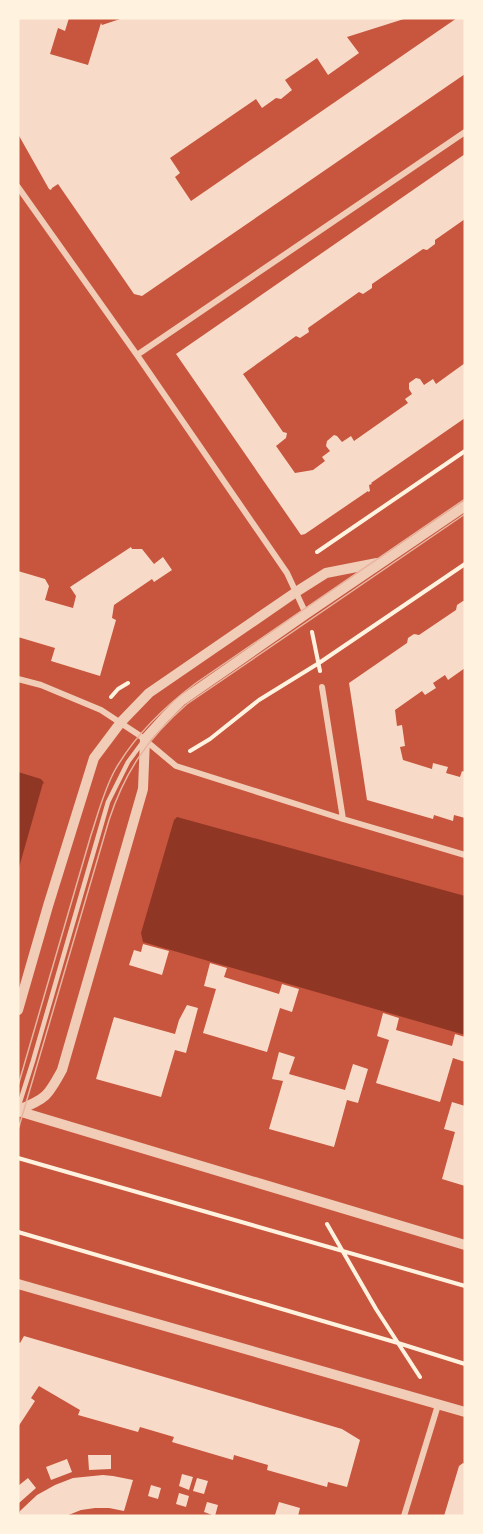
<svg xmlns="http://www.w3.org/2000/svg" width="483" height="1534" viewBox="0 0 483 1534" font-family="Roboto,sans-serif">
<rect width="100%" height="100%" fill="#c8553d"/>
<path fill="#8f3625" d="M18,772l23,7 7,9 120,33 6,-1 3,-3 288,79v139l-322,-93 -2,-9 -2,-2 -121,-34z"/>
<path fill="#c8553d" d="M43,783l131,37 -33,113 -123,-35v-27z"/>
<path fill="#f7dbc8" d="M18,18h51l-4,13 -7,-3 -8,26 38,11 13,-42 1,2 21,-7h284l-60,19 12,16 -31,22 -11,-17 -32,22 7,10 -11,9 -5,-1 -14,10 -6,-9 -86,59 10,15 -5,4 16,24 266,-183h8v56l-323,222 -8,-2 -76,-110 -6,4 -1,2 -2,-1 -31,-55z
M465,154v65l-30,21v4l-8,6 -4,-1 -51,35v4l-9,6 -4,-2 -51,36 1,4 -9,6 -4,-2 -53,38 40,58 4,1 -1,5 -10,8 19,27 18,-3 12,-9 -3,-4 8,-6 -4,-5 1,-5 7,-6 3,1 5,6 9,-6 3,5 54,-38 -3,-4 7,-5 -3,-5v-6l7,-5 4,1 4,6 9,-6 3,5 29,-21v55l-94,65 1,1 -3,1 1,6 -2,1v-1l-63,43 -4,1 -125,-181z
M131,547l1,2h10l12,15 9,-7 9,13 -18,12 -2,-3 -38,26 -2,13 4,2 -16,56 -49,-15 4,-13 -37,-11v-66l27,8 4,7 -4,14 28,8 3,-12 -6,-9z
M463,601h2v67l-17,12 -3,-5 -12,8 3,5 -11,7 -3,-4 -27,19 2,16 5,-1 3,21 -5,1 3,13 29,9 1,-6 15,4 -2,6 14,4 2,-6 3,1v46l-11,-3 -1,6 -19,-6 -1,4 -66,-19 -18,-117 58,-40 1,-5 6,-4 5,1 37,-25 1,-5z
M143,944l26,7 -7,24 -33,-10 5,-15 7,2z
M210,963l17,5 -3,9 55,17 3,-10 17,5 -7,23 -12,-4 -13,44 -64,-19 13,-44 -12,-3z
M187,1005l11,3 -12,45 -11,-3 -14,47 -65,-18 18,-62 61,17 4,-14z
M383,1013l16,5 -3,12 56,16 3,-12 10,3v25l-12,-4 -13,44 -64,-19 13,-43 -12,-4z
M279,1052l16,5 -6,17 56,16 8,-26 15,5 -10,34 -11,-3 -13,47 -65,-18 14,-48 -11,-2z
M452,1102l13,4v80l-23,-7 13,-47 -11,-3z
M24,1336l318,93 18,11 -13,47 -19,-5 -1,5 -60,-17 1,-5 -34,-10 -1,5 -61,-18 2,-5 -34,-10 -2,5 -60,-17 2,-5 -41,-24 -8,12 4,3 -17,26v-85l2,1z
M88,1455h23v14l-22,1z
M67,1459l5,13 -21,8 -5,-13z
M463,1463l2,1v52h-21l15,-50z
M182,1474l11,3 -4,13 -10,-4z
M103,1475l10,1 20,4 -9,31 -15,-3h-14l-14,2 -15,6h-48l2,-5 17,-16 18,-10 18,-7z
M28,1478l8,10 -17,15 -1,-17z
M197,1478l11,3 -4,13 -11,-3z
M151,1485l10,3 -3,11 -10,-3z
M179,1493l10,3 -3,11 -10,-3z
M207,1502l11,3 -3,11 -11,-4z
M279,1502l21,6 -2,8 -23,-1z"/>
<g fill="none" stroke-linecap="round" stroke-linejoin="round">
<path stroke="#fff3e0" stroke-width="4" d="M317,552l148,-101
M312,632l8,39
M111,697l7,-8 10,-6
M190,751l20,-12 49,-39 60,-37 146,-99
M18,1158l447,128
M327,1224l49,85 44,68
M18,1232l380,111 67,21"/>
<path stroke="#f1ccb7" stroke-width="4.5" d="M18,1108l15,-47 75,-259 20,-40 14,-19"/>
<path stroke="#f1ccb7" stroke-width="6" d="M18,187l119,168 150,218 19,41
M137,355l328,-223
M18,679l23,6 60,25 38,25 37,31 167,53 122,36
M322,687l21,132
M404,1516l34,-111"/>
<path stroke="#f1ccb7" stroke-width="10" d="M18,1010l30,-104 46,-148 27,-36 28,-29 147,-101 30,-19 51,-10
M18,1110c28,-11 30,-14 44,-40l81,-281 2,-50 20,-22 16,-16 125,-87 159,-108
M18,1111l447,134
M18,1284l447,128"/>
<path stroke="#e9b49f" stroke-width="1.5" d="M18,1086l73,-251c7,-21 13,-45 24,-65 20,-35 49,-63 81,-87l269,-184
M18,1130l91,-310c16,-49 39,-82 78,-116l278,-190"/>
</g>
<rect width="483" height="1534" fill="none" stroke="#fff3e0" stroke-width="39"/>
</svg>
